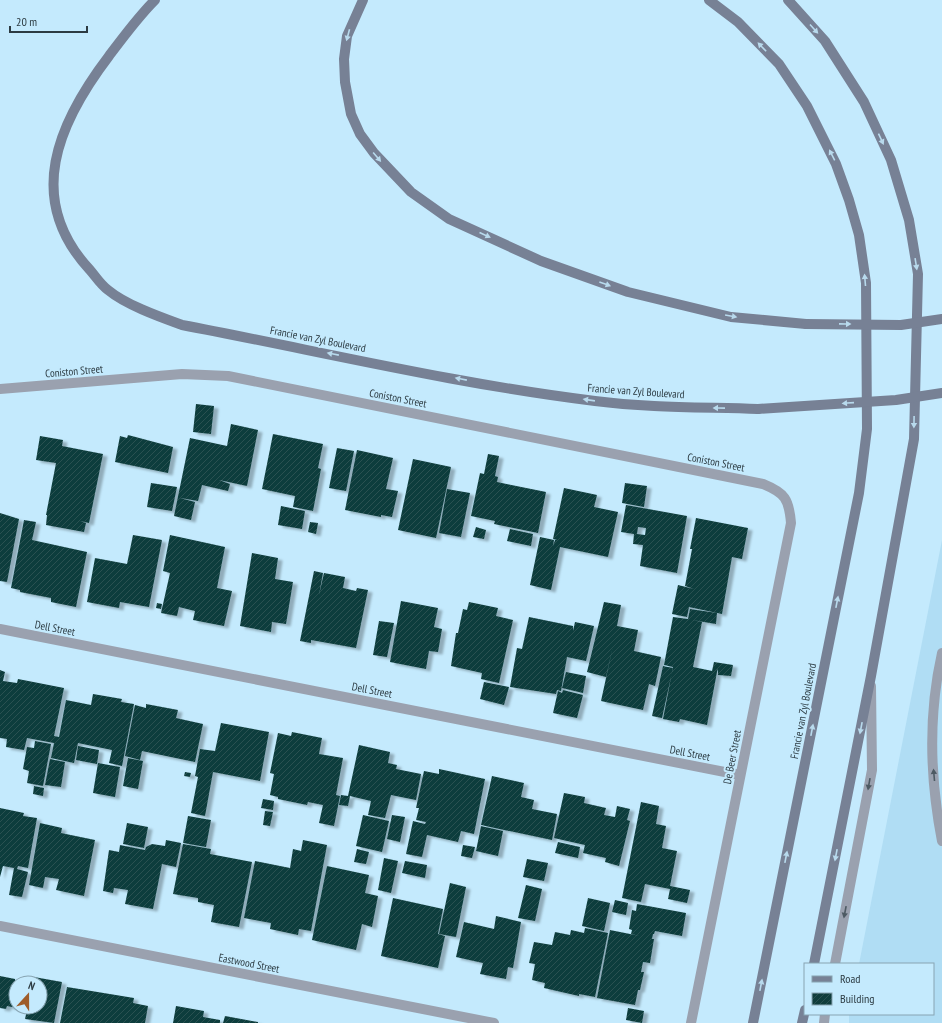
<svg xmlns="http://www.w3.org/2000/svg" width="942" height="1023" viewBox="0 0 942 1023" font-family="'PT Sans Narrow',sans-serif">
<defs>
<pattern id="building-hatch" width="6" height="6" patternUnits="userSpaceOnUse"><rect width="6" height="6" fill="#103d3c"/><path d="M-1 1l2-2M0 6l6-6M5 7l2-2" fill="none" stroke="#2a5151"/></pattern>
<filter id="shadow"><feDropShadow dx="4.5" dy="2.5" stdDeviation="1" flood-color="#0004"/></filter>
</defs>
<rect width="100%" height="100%" fill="#c4eafd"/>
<path fill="#b0ddf4" d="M942,540v483h-93v-9h84v-50h-74z"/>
<path fill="url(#building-hatch)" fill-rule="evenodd" filter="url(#shadow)" d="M196,404l18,2 -3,28 -18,-2z
M231,424l27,6 -11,56 -28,-6 11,4 -2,7 -26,-6 -4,16 -18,-3 15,4 -4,18 -17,-4 16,-78 37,8z
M273,434l50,10 -5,24 3,1 -8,42 -20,-4 2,-11 -33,-7z
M128,435l45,12 -5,26 -53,-11 5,-26 7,2z
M40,436l23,4 -1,6 41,8 -14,69 -9,-2 6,2 -2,9 -38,-7 1,-10h-1l10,-52 -20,-3z
M337,448l17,3 -8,40 -17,-3z
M357,450l36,8 -7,31 12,2 -6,26 -11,-2v2l-36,-7z
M488,454l11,2 -4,20 3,1 -1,5 49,10 -8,41 -44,-9 1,-3 -24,-5 9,-43 4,1z
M413,459l38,8 -15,71 -38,-8z
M151,483l26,4 -5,24 -25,-4z
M625,483l22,3 -3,21 -22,-4z
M564,488l33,7 -3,12 24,5 -10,45 -48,-10 -9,43 -21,-5 10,-48 14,3 -1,6 2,-6h2l-4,-1z
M447,489l23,4 -9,44 -22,-4z
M626,505l61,11 -10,57 -37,-7 3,-21 -10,-1 1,-10 -13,-2zM638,527l8,1 -1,7 -8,-1z
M281,506l24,5 -3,18 -24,-4z
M0,513l19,6 -12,63 -7,-1z
M696,518l52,10 -6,31 -10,-2 -10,57 -33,-7 -2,10 -15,-3 6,-29 16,4 -9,-3 7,-37h-2z
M24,520l12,2 -4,18 55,12 -11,55 -25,-5v-4l-31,-6v-2l-9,-2z
M310,522l8,1 -2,11 -8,-2z
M476,527l10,3 -2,9 -11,-2z
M510,529l23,5 -2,12 -24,-5z
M133,535l29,5 -13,67 -29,-5 -1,6 -32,-6 8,-44 32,6z
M170,535l55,12 -8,41 15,3 -8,35 -31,-6 2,-9 -16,-4 -2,9 -16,-3 9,-40 -7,-2z
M252,553l26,5 -3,21 18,3 -7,42 -14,-2 -1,10 -31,-6z
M314,571l9,2 -4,22 5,-22 21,4 -2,11 13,3 1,-3 11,2 -12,58 -45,-8v3l-11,-2z
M401,601l37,7 -4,19 8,2 -4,23 -9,-1 -3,18 -36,-7z
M469,602l29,6 -2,8 17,4 -14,63 -18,-4 1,-6 -31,-7 5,-33h2l5,-24 4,1z
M604,602l17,3 -4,21 21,4 -4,21 27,6 -6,29 -6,-2 -6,26 -42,-9 12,-55 -7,31 -19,-5z
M157,603l5,1 -1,5 -5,-1z
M690,609l27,4 -1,11 -24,-4 10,2 -9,45 24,5 -10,53 -27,-6 -1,3 -16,-3 10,-52 -9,-2 9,-48 15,2z
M529,617l44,9v5l2,-9 19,4 -8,35 -19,-4 -6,34 -4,-1 -1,4 -46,-7 7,-39 5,1z
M379,621l15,2 -7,34 -14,-2z
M714,662l19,3 -2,11 -13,-1v-6l-1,3 -5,-1z
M663,666l10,2 -11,50 -10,-2z
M0,670l5,2 -2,9 14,2 1,-4 46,9 -10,48 5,1 7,-37 25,5 2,-11 29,5 -1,3 13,2 -12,62 -13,-3 3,-13 -34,-7 -4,20 -23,-5 3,-15 -27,-5 -3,12 -18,-3 1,-8 -7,-1z
M566,672l20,4 -3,17 -21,-5z
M484,682l25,5 -5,18 -24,-6z
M563,690l20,5 -6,23 -24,-5 5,-22 4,2z
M146,704l32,6 -2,8 27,6 -8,38 -53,-11 -2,9 -15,-4 10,-51 11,3z
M221,723l48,9 -9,49 -47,-9 -8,44 -14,-3 7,-36 -3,-1 5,-27 15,2z
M292,732l30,6 -3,16 24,4 -7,37 4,1 -6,30 -15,-3 4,-18 -15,-3 -1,3 -29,-6v-2l-8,-2 4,-21 -4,-1 8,-40 13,3z
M35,741l16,3 -8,42 -16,-3 2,-12 -6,-2 4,-22 7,1z
M359,745l31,7 -2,11 9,2 -1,4 25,5 -5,26 -25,-5 -6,23 -17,-3 3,-14 -21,-5 -2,10 -9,-1 2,-10 7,1z
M78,746l21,4 -2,14 -21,-4z
M128,758l15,3 -5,28 -15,-3z
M50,759l15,3 -4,25 -16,-2z
M98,763l22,4 -5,30 -22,-4z
M439,769l46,10 -11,55 -13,-3 -3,11 -31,-7 -5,22 -16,-3 7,-33 12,3 1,-2 -10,-2 3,-12h-3l8,-37 15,3z
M185,772l6,1 -1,4 -6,-1z
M492,776l32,7 -3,14 13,3 -2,9 25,5 -5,26 -71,-15z
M34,786l10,2 -1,8 -10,-2z
M564,793l21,4 -1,6 22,5 -2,7 11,2 2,-11 13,3 -3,11 3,1 -11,45 -14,-4 1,-4 -23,-5 2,-8 -31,-7z
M263,799l11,2 -1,9 -12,-2z
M641,802l18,4 -3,18 10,2 -4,22 15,3 -7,35 20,4 -3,13 -19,-4 2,-10 -25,-5 -4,18 -19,-4z
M0,808l24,5 -1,3 14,2 -9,50 -10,-2 -1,3 11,3 -6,25 -13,-2 5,-27 -11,-2 -3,11z
M265,811l8,1 -3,14 -7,-1z
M363,815l26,6 -7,31 -26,-6z
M392,815l13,2 -5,25 -13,-3z
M188,816l23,4 -5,27 -23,-4z
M40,823l22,5 -1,5 34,7 -11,56 -28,-6 3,-11 -14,-2 -2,11 -14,-3z
M127,823l21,4 -4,21 -21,-4z
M481,826l22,5 -5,25 -22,-5z
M166,840l15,3 -5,24 -14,-3 -9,45 -28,-5 3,-14 -14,-2 -1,5 -10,-2 6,-41 10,2 1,-7 25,5 1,-3 6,-3 13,2z
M303,840l24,5 -16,86 -12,-2 -1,6 -28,-6 1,-6 -27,-5 11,-57 35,7 3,-19 8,2z
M558,842l22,5 -2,11 -23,-5z
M183,844l28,5 -1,5 42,8 -13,65 -28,-5 3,-17 -16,-3v-4l-25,-4z
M463,845l12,2 -3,11 -11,-2z
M357,849l12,3 -3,12 -12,-2z
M384,858l14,3 -7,32 -13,-3z
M527,859l21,4 -4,18 -21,-4z
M405,861l22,4 -2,13 -23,-5z
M327,866l42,9 -4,18 13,3 -6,31 -10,-3 -6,26 -44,-10z
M450,883l16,4 -10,50 -17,-3z
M526,885l16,4 -7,32 -17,-3z
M393,898l50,11 -5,25 7,2 -7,32 -57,-12z
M588,898l22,5 -6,28 -22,-5z
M615,900l13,3 -2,12 -14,-3z
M637,904l49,9 -4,23 -27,-5 -1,3h-1l-1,5h2l-4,24 -7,-1 -2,10h3l-4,18h-2l-3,15 -38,-7 13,-68 30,6 -9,-2 1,-4 -3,-1 3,-19 4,1z
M496,916l25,6 -8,46 -5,-1 -2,12 -26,-5 3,-11 -27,-6 8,-35 30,7z
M585,928l23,5 -13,64 -16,-3v2l-35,-8 1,-5 -13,-3 3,-16 -6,-1 5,-21 18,3 3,-13 15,3 1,-5 13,3z
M0,976l15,3 1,28h24v-24h-7l1,-6 28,5 -8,41 -29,-4 2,-9 -20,-4 -1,3 -6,-1z
M67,987l67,11 -1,5 15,3 -3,17h-85z
M176,1006l28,5 -1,6 17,3v3h-47z
M628,1008l16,3 -2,12 -16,-3z
M225,1016l33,6v1h-35z"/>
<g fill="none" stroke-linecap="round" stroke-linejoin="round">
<path stroke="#9aa1af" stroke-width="10" d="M0,389l182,-15 46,2 535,108c22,9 26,15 28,39l-100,500
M0,629l740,146
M942,653c-14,62 -12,126 0,188
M0,926l494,97
M835,964l37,-194 -1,-84
M824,1023l1,-9"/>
<path stroke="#778195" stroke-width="10" d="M155,0c-17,17 -31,36 -46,56 -51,67 -85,143 -19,214 6,7 11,15 18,20 18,15 52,27 74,35 137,26 274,59 413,76 54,7 108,6 163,8
M363,0l-16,36 -3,23 1,23 6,32 9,20 14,19 37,39 38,27 92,42 87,31 103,25 75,7
M709,0l29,22 41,42 28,42 29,58 13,36 10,35 7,48 1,146 -8,64 -106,530
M788,0l37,41 39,61 27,58 18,60 9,54 -4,165 -43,237 -57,288
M802,1023l3,-13"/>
<path stroke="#778195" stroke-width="10" d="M806,324l95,1 41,-6
M758,409l138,-9 46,-7"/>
</g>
<defs><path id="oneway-solid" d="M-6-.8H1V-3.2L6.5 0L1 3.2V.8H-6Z"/></defs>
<g fill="#b8daed">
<use href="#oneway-solid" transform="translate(814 29) rotate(48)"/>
<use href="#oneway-solid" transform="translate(348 35) rotate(105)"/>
<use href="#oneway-solid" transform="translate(762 47) rotate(-134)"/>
<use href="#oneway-solid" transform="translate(881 139) rotate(65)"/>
<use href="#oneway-solid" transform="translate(832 155) rotate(-117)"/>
<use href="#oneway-solid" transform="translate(377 157) rotate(50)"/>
<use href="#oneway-solid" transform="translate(485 235) rotate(24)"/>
<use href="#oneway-solid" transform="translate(916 264) rotate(81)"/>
<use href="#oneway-solid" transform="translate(865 280) rotate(-95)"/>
<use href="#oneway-solid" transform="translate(605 284) rotate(20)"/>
<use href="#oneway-solid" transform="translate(731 316) rotate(10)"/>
<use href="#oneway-solid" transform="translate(845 324) rotate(1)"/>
<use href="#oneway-solid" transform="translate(333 354) rotate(-169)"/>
<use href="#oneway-solid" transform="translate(461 379) rotate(-169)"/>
<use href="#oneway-solid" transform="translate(589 400) rotate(-172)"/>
<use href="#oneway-solid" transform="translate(848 403) rotate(176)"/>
<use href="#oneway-solid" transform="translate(719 408) rotate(-179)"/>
<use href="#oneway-solid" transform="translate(914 422) rotate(91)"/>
<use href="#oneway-solid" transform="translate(837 602) rotate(-79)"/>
<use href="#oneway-solid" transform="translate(861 728) rotate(101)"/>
<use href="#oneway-solid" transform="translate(812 730) rotate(-79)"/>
<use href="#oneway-solid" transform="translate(836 855) rotate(101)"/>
<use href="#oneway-solid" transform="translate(786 857) rotate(-79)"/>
<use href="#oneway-solid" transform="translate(761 985) rotate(-79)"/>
</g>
<g fill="#4d5a63">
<use href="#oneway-solid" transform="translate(934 775) rotate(-95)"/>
<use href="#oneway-solid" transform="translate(869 784) rotate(100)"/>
<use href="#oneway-solid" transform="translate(845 912) rotate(101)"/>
</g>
<g text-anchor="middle" stroke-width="4" stroke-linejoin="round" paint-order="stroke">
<g font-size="11" fill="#2c3b42" stroke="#c4eafd">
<text transform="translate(318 339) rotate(11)" y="4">Francie van Zyl Boulevard</text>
<text transform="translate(74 371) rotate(-5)" y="4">Coniston Street</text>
<text transform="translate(636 391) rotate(4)" y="4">Francie van Zyl Boulevard</text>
<text transform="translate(398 398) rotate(11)" y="4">Coniston Street</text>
<text transform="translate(716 462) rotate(11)" y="4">Coniston Street</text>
<text transform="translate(55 628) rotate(11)" y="4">Dell Street</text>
<text transform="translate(372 690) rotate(11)" y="4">Dell Street</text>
<text transform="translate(803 711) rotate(-79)" y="4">Francie van Zyl Boulevard</text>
<text transform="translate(690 753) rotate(11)" y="4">Dell Street</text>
<text transform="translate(732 757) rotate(-79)" y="4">De Beer Street</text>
<text transform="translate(249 963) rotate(11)" y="4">Eastwood Street</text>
</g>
</g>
<rect x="804" y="963" width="130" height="52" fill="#c4eafd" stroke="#87a4b2"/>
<rect x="812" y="976" width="20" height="6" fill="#778195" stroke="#87a4b2"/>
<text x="840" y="983" font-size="12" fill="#2c3b42">Road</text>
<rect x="812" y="993" width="20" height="12" fill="url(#building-hatch)" stroke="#87a4b2"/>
<text x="840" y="1003" font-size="12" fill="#2c3b42">Building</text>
<g transform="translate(28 995) rotate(21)"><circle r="19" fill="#c4eafd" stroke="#87a4b2"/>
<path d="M0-3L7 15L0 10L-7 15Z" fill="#9e5c29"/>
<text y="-6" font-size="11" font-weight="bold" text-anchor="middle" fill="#2c3b42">N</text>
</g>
<path d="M10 26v6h77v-6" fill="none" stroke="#2c3b42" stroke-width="2"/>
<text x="16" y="26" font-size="12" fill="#2c3b42" stroke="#c4eafd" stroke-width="3" paint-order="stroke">20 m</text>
</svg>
